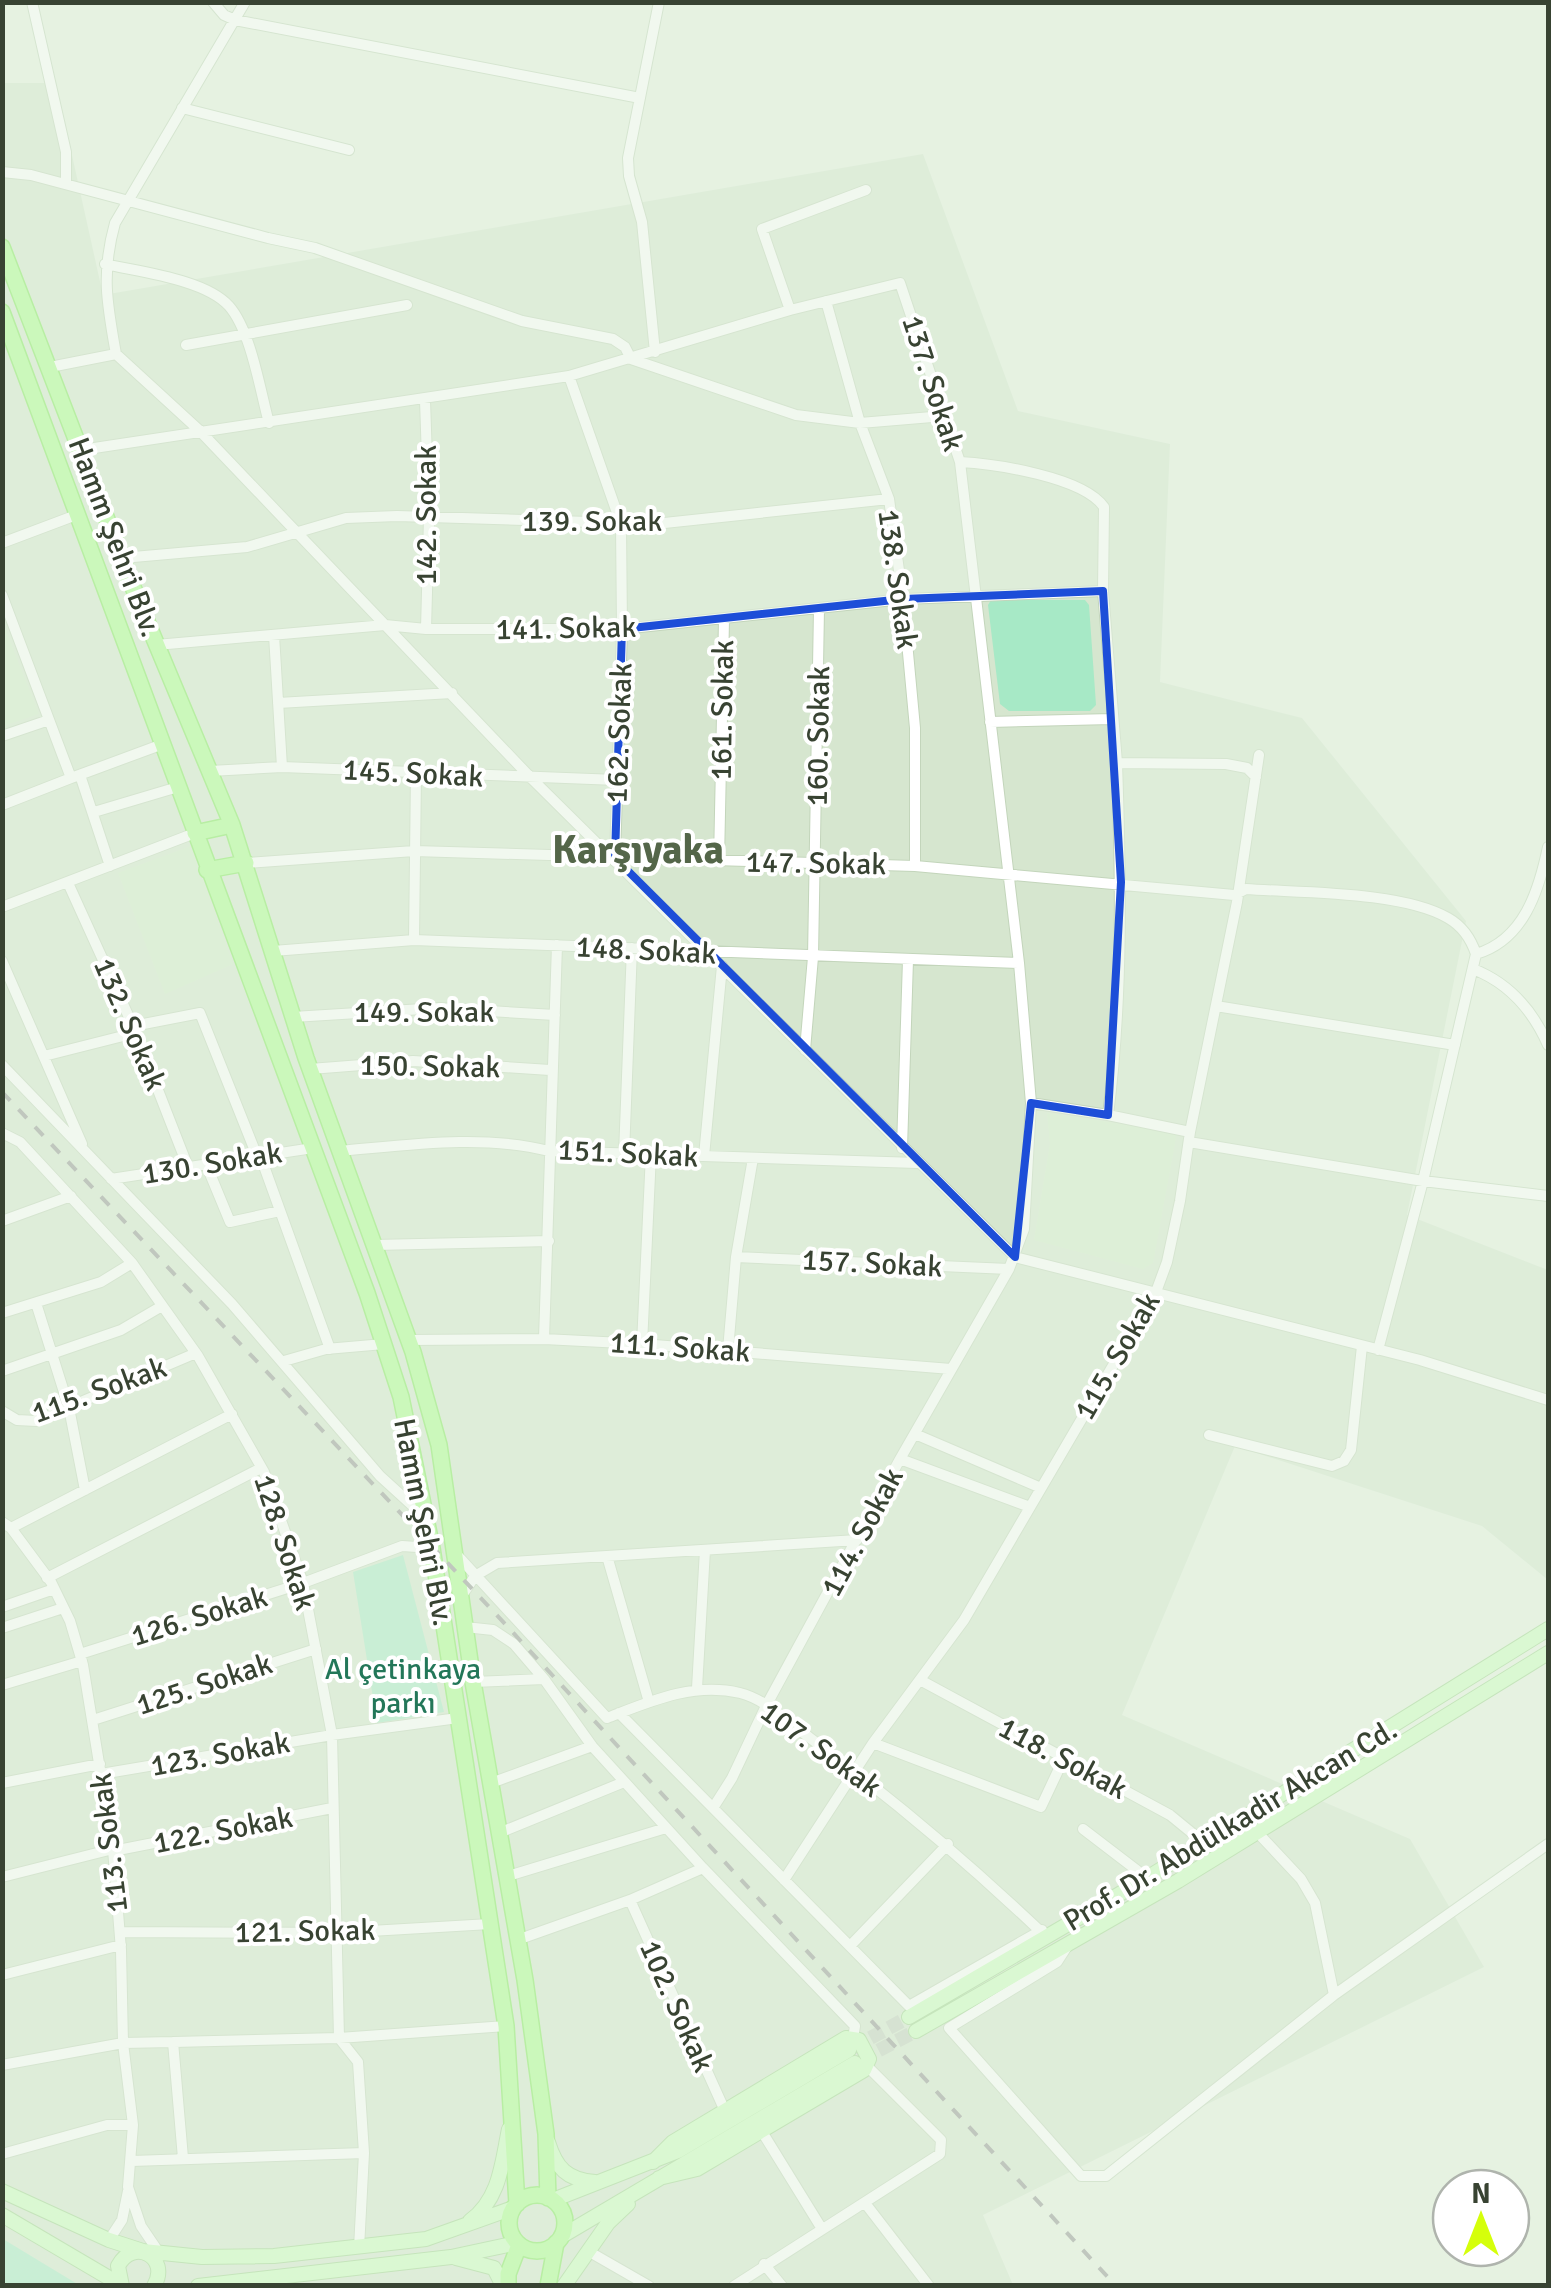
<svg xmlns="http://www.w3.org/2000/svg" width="1551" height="2288" viewBox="0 0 1551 2288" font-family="Signika,sans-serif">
<rect width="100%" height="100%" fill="#e6f2e1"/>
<path fill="#d6e6cf" d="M2,83h54l47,212 820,-141 95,257 152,33 -10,238 142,36 164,203 -59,294 141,55v310l-66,-54 -247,-80 -113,269 288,124 74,128 -501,248 30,70h-1010z"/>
<path fill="#d3ecca" d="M2,621l37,93 -36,12h-1z
M191,846l42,118 -68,30 -47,-121z
M1047,1113l130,19 -24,131 -10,6 -109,-29 16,-96z"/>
<path fill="#a7e9c6" d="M991,600h94l4,5 7,100 -6,6h-81l-9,-7 -12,-99z
M403,1555l41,157 -67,11 -24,-151z
M2,2239h1l76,46h-76z"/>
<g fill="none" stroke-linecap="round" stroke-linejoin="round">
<path stroke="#c3cfbe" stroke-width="14" stroke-dasharray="14 7" stroke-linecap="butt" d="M852,2048l57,-31
M860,2060l56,-29"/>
<defs>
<path id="street" d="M32,2l34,150v32
M213,2l11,13 11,5 405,78
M182,108l167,42
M2,172l29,3 237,63 47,10 207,73 91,18 12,8 6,12 165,56 64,8 84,-7
M105,264c34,8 100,15 124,42 22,25 31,84 40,117
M826,301l34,122 29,76 14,100 12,129v138
M790,310l-28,-81 104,-39
M186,345l221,-40
M655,352l-13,-130 -13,-46 -1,-18 31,-156
M116,354c-9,-50 -15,-81 -1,-131l130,-221
M50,367l66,-13 84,77 332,348 483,478 405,103 128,40
M569,376l52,148 1,105 -7,229
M425,400l4,118 -3,111
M81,450l488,-74 221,-66 110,-27 60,179 59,501 12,140 -7,126 -15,40 -109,190 -134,247 -34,72 -19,30
M960,462c36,2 123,15 144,45l-1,84 14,172
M2,543l77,-29
M122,558l125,-11 99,-29 51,-2 258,8 234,-25
M2,595l69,183 -69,27
M274,635l8,132
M156,645l229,-20 41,4h196l281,-30 200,-8
M278,703l174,-10
M990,722l122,-3
M2,736l47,-16
M210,771l72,-4 335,13
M80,775l30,91
M71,778l92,-34
M94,812l84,-25
M719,861l5,-241
M246,863l168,-12 501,15 319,29 12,-6c54,4 156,2 202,29 14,8 23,21 28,36l-53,227 -45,169
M68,883l65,143 55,141
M2,907l193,-74
M414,940l2,-167
M273,951l141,-11 605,23
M1476,954c48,-14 63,-64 72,-107
M2,961l80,183
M1473,969c36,14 60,42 75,76
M1216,1006l239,39
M293,1017l146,-9 116,7
M133,1026l67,-13 57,143
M805,1050l8,-93 6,-348
M44,1056l91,-23
M2,1065l230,239 148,172 45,41
M310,1069l103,-8 137,9
M1031,1103l77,12c15,-117 13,-235 9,-352l109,1 21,4 9,9
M1108,1115l82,17
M2,1133l18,9 112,121 66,93 66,116 39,111 29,152 7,303 19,24 6,91
M1189,1142l234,39 125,15
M902,1148l6,-188
M340,1151c68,-6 142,-17 209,0l368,12
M624,1154l8,-206
M260,1155l70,194
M704,1156l18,-190
M206,1164l24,58 50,-11
M111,1179l202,-31
M2,1221l69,-25
M374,1245l175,-4
M736,1257l273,12
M36,1303l33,105 16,82
M2,1313l99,-31 31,-19
M544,1339l13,-394
M408,1340l136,-1 98,5 309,25
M642,1344l9,-190
M728,1350l8,-93 17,-99
M284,1361l42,-12 58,-5
M2,1371l119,-41 41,-24
M2,1411l15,9 19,1 160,-68
M915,1434l126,54
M1209,1435l123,31 12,-5 7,-11 11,-104
M900,1459l130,48
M2,1522l9,6 40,54 19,39 13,44 30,184 8,101 2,93 10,82 -5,62 13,39 19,28
M11,1528l221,-114
M457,1555l150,163c44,-17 86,-36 133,-25 25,6 50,30 70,45 82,60 156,123 229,192
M607,1556l42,146
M47,1578l214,-110
M461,1597l14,-21 22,-13 360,-23
M2,1607l52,-18
M465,1627l28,3 21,14 30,35 48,67 111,122 152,158 -2,13
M2,1628l61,-20
M80,1654l223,-71 99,-37 30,2
M920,1680l250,135 33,27
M473,1682l71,-3
M2,1685l80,-24
M697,1688l8,-138
M619,1713l290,293 133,-76
M93,1720l223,-71
M873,1743l168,64 23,-49
M101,1774l231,-39 126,-17
M2,1783l98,-19
M491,1783l101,-37
M1083,1829l64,49
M1257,1832l44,47 14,24 19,92
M499,1833l125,-51
M113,1851l219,-43
M2,1877l111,-28
M505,1877l161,-49
M784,1880l89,-137 91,-123 192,-328 11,-30 13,-61 10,-69 47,-230 22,-147
M630,1900l95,211
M120,1932l216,1 154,-9
M517,1940l113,-40 73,-32
M1068,1945l-11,17 -108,66 132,148h25l228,-181 214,-151
M850,1946l98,-102
M2,1975l119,-30
M173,2042l166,-4 167,-12
M2,2065l121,-22 50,-1 10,116
M761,2130l61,99
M2,2154l105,-29h26
M132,2161l232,-8 -5,95
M865,2203l64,83
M109,2240l13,-20 6,-29
M588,2251l61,35
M764,2264l18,22
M734,2286l206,-132 1,-14 -75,-75"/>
<path id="secondary" d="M909,2017l238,-139 401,-249
M916,2031l262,-150 370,-228
M548,2142c8,26 19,38 47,40
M653,2162l20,-20 173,-104 13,2 10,19 -5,11 -167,99 -38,9
M2,2191l107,49 34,11 59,6 72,-1 152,-17 87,-31
M553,2200l125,-49 171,-101
M2,2215l119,70
M470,2221c30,-22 32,-58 39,-92
M562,2236l293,-173
M456,2258l38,10 9,18
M122,2286l-4,-20c15,-29 53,-9 36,20
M198,2286l253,-29 66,-14
M564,2286l44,-63 20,-19"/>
<path id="primary" d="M2,247l136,353 94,225 74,233 107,294 26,93 34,237 52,298 21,154 2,64
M2,312l365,981 34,104 31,151 74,478 11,178
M195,833l37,-8
M207,870l39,-7
M509 2223a28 28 0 1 1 56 0a28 28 0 1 1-56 0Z
M508,2286v-12l11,-29
M548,2286l8,-43"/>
</defs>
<use href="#street" stroke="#c3d5bb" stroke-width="12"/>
<use href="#secondary" stroke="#9fd48e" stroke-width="16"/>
<use href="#primary" stroke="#81e958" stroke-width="18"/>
<use href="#street" stroke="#fff" stroke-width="10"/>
<use href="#secondary" stroke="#ccffbe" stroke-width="14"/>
<use href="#primary" stroke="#abff8d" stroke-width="15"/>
<path stroke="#929292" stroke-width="4" stroke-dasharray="12 12" stroke-linecap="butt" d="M2,1092l492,520 622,674"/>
</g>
<path d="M0 0H1551V2288H0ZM1103,591l18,291 -13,233 -77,-12 -16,154 -400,-399 7,-229 281,-30z" fill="#e6f2e1" fill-opacity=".55" fill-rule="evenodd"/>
<path fill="none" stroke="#1d4ed8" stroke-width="8" stroke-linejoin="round" d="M1103,591l18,291 -13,233 -77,-12 -16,154 -400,-399 7,-229 281,-30z"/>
<g text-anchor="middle" stroke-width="8" stroke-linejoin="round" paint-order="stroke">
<g font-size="30" fill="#384332" stroke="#fff">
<text transform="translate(933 383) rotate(72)" y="10">137. Sokak</text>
<text transform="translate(426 515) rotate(-90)" y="10">142. Sokak</text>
<text x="592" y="531">139. Sokak</text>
<text transform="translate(115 537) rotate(69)" y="10">Hamm Şehri Blv.</text>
<text transform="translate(898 579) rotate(82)" y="10">138. Sokak</text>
<text transform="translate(566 628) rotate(-1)" y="10">141. Sokak</text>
<text transform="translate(722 710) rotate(-89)" y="10">161. Sokak</text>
<text transform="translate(619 733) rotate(-88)" y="10">162. Sokak</text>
<text transform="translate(818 736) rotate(-89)" y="10">160. Sokak</text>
<text transform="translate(413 773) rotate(3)" y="10">145. Sokak</text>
<text transform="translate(816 863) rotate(1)" y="10">147. Sokak</text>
<text transform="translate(646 950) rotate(3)" y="10">148. Sokak</text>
<text x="424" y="1022">149. Sokak</text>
<text transform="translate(130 1024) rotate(67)" y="10">132. Sokak</text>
<text transform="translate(430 1066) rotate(1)" y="10">150. Sokak</text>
<text transform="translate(628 1153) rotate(3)" y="10">151. Sokak</text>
<text transform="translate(212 1163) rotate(-9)" y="10">130. Sokak</text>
<text transform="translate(872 1263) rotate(3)" y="10">157. Sokak</text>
<text transform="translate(680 1347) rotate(4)" y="10">111. Sokak</text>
<text transform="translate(1117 1356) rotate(-60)" y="10">115. Sokak</text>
<text transform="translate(99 1390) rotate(-20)" y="10">115. Sokak</text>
<text transform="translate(424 1522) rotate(79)" y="10">Hamm Şehri Blv.</text>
<text transform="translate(862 1532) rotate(-62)" y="10">114. Sokak</text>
<text transform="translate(285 1542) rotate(72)" y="10">128. Sokak</text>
<text transform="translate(199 1616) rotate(-17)" y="10">126. Sokak</text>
<text transform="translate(204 1684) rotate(-18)" y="10">125. Sokak</text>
<text transform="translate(821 1749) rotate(36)" y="10">107. Sokak</text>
<text transform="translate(220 1754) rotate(-10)" y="10">123. Sokak</text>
<text transform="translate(1063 1758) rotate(28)" y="10">118. Sokak</text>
<text transform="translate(1230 1825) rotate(-31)" y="10">Prof. Dr. Abdülkadir Akcan Cd.</text>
<text transform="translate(223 1830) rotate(-11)" y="10">122. Sokak</text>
<text transform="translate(109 1843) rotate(-97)" y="10">113. Sokak</text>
<text transform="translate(305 1931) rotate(-1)" y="10">121. Sokak</text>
<text transform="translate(677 2006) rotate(66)" y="10">102. Sokak</text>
</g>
<g font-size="30" fill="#237759" stroke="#fff">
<text x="403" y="1679">Al çetinkaya<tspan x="403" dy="34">parkı</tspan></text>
</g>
<g font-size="40" font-weight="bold" fill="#546649" stroke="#fff">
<text x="638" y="863">Karşıyaka</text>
</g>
</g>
<rect width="1551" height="2288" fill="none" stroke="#384332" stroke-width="10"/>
<g transform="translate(1481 2218)"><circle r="48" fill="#ffffff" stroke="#afb4ad" stroke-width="2.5"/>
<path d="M0-8L18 38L0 25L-18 38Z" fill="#d5ff0b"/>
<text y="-15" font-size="28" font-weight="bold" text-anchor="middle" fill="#384332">N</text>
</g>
</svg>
